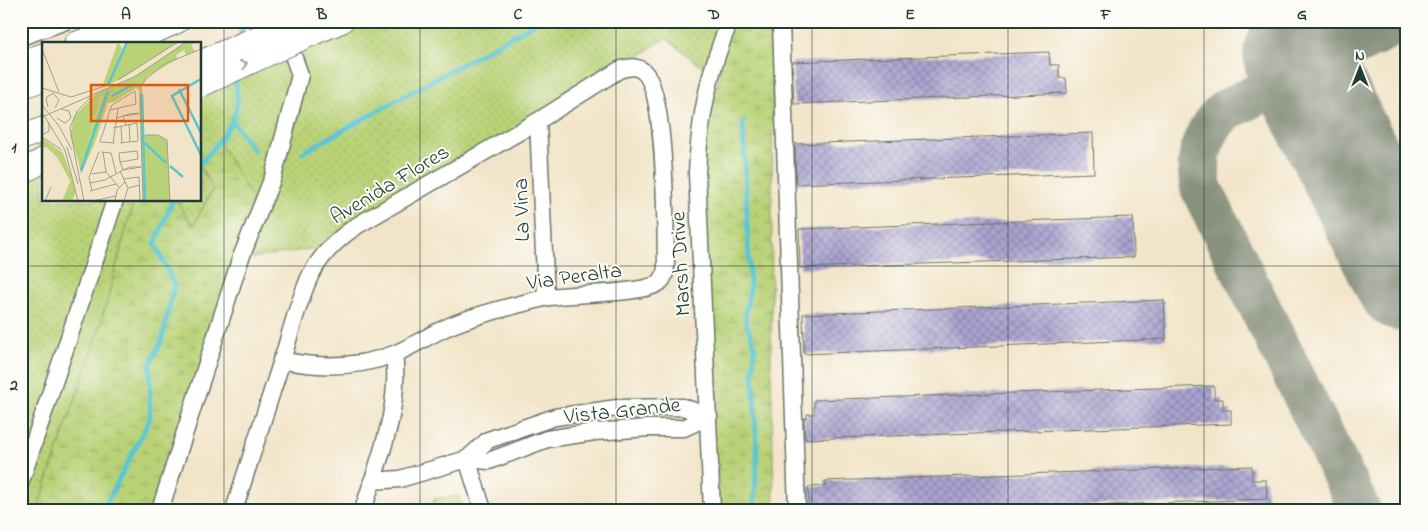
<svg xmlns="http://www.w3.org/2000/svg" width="1428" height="531" viewBox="0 0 1428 531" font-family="'Indie Flower',sans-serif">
<defs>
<pattern id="grass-dots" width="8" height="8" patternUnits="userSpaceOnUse" patternTransform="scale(1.25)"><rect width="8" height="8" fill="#b9d277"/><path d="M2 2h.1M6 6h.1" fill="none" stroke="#9fb568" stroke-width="1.8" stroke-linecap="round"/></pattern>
<pattern id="wetland-marsh" width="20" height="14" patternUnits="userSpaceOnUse" patternTransform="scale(1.25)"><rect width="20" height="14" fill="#b9d277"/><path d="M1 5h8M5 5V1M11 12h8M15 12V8" fill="none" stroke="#9fb568"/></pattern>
<pattern id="building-cross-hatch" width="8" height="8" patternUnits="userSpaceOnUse" patternTransform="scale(1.25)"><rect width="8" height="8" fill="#aba3d1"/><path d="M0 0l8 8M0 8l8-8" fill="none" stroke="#8b86aa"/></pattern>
</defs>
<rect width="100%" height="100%" fill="#fdfcf7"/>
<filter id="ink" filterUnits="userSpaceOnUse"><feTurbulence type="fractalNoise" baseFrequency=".02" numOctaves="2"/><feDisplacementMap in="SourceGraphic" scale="10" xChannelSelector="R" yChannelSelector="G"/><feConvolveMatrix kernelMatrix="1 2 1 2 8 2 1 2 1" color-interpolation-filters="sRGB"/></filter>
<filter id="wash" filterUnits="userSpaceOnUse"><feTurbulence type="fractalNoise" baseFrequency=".0096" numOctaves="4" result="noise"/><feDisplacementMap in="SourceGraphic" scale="20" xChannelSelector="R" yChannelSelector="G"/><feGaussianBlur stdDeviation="1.12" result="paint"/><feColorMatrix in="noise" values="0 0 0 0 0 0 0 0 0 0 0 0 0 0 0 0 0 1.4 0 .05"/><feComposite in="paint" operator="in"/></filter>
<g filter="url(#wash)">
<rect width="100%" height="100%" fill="#f2e4c8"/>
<path fill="url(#grass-dots)" stroke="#6c8856" d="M297,21h433l-19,53 -45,-36 -47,32 -288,176 -91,14 -22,-117 -18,21v-101z
M44,143v57h90l-36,134 -56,161 -5,15h-16v-350z
M200,167l13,21 -20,38 -17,-26h24z"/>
<path fill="url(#wetland-marsh)" stroke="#6c8856" d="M730,21h34l9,16 -2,325 3,148h-61l-16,-337z
M219,143l34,56 -13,61 -80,250h-123l61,-176 36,-134h42l17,26 20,-37 -13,-25z"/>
<path fill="#b9d277" stroke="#6c8856" d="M458,496l4,14h-30l2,-11z"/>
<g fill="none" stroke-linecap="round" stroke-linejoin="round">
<path stroke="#59c6d0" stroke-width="5" d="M240,37l4,-16
M233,122l20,28
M743,123l7,165 -5,31 10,27 -2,26 4,82 -3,56
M302,153l237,-132
M200,164c21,-24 48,-53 33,-87
M103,510l47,-91v-55l12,-24 12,-56 -19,-40 18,-44"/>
<path stroke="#88907e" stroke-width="42" d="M1360,510l-159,-322c-6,-29 1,-58 25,-78l177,-89"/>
<path stroke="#88907e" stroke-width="106" d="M1296,55l111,224"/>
</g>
<g id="blocks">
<path fill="url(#building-cross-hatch)" d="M1049,52l1,13h9v13h7l1,15 -273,11 -2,-42z
M1093,133l1,40 -298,11 -1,-40z
M1133,217l1,40 -334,11 -1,-39z
M1164,300l2,39 -362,15 -1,-40z
M1214,386v13h9v11h8v14l-426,15 -1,-21h3v-4h7v-14z
M1252,466v14h14l1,19 -292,11h-166l-1,-23 18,-1 -1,-5z"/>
</g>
</g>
<g filter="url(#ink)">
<use href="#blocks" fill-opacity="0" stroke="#697768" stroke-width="1"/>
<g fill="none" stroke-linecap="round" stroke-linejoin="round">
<defs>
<path id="minor" d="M781,21l16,489
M21,37l45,-16
M538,121l8,177
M683,407l26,9 -25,12h-36l-53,4 -48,7 -58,22 -22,-2 21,-19 67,-23 62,-9z
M21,481l94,-281
M372,481l28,-2 67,-20 16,51
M160,510l80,-250 33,-83 27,-102 -11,-31 3,-9
M234,510c17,-52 33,-104 50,-156 8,-27 15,-55 27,-80 11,-20 27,-36 47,-49l180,-104 81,-51c9,-3 18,-5 25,2 23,21 21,156 22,192 0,7 -1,13 -6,18 -14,13 -93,11 -116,16 -31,8 -63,15 -92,27 -20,8 -38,21 -58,29 -36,14 -75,14 -113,6
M363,510c16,-51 38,-102 31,-156
M712,510l-15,-337c2,-52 12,-104 33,-152"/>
<path id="highway" d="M308,35l33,-14
M76,44l63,-23
M125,44l52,-23
M21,63l23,-8
M21,87l23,-9
M21,138l23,-9
M21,172l23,-12"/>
</defs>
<use href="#minor" stroke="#697768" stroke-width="19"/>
<use href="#highway" stroke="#697768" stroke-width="26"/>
<use href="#minor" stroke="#fff" stroke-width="16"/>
<use href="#highway" stroke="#fff" stroke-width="24"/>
<defs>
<path id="highway-bridge" d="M200,63l97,-42
M200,85l108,-50"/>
</defs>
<use href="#highway-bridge" stroke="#697768" stroke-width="26" stroke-linecap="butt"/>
<use href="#highway-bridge" stroke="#fff" stroke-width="24"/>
</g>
<defs><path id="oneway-chevron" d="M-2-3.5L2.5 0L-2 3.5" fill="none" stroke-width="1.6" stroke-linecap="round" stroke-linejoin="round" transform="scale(1.25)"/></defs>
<use stroke="#8f9e9a" href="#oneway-chevron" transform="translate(244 64) rotate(-24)"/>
</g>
<path fill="none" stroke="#1f3d34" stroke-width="1" stroke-opacity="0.55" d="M224,21v489M420,21v489M616,21v489M812,21v489M1008,21v489M1204,21v489M21,266h1386"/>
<g text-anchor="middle" stroke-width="4" stroke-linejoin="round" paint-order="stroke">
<g font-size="22" fill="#1f3d34" stroke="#fdfcf7">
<text transform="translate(389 183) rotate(-31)" y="8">Avenida Flores</text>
<text transform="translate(520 210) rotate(-92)" y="8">La Vina</text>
<text transform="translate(679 264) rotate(-93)" y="8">Marsh Drive</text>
<text transform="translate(574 275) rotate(-8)" y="8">Via Peralta</text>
<text transform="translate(622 409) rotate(-6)" y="8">Vista Grande</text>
</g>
</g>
<g transform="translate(42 42)">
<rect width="159" height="159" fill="#f2e4c8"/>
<path d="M76,0l4,6 -8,25 13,-31h51l-57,37 -19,8zM144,0h9l-4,3 4,6 -9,4 -2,-5 -8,5 1,4 -29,17 -9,14 -3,-2 -22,14 -6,1 -2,-8 -1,6 -2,-6 -2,2 -14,48 -9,15 -8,-24 5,-21 22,-22 35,-15zM102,93h14l9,5 3,61h-24zM0,96l21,15 9,25 -2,3 -13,-24 -11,-10 -4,1z" fill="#b9d277"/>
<path d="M100,43l2,56 9,9 -9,-8 2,59h-3l-4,-104zM61,51l1,7 2,-5 3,4 -1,4 -14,42 -13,29 -3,-14 9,-15zM30,135l4,15 -4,9h-10z" fill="#b9d277"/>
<path fill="none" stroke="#59c6d0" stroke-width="2.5" d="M159,37l-29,17 29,59M66,43l19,-43M137,47l22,44M100,52l3,107M70,54l20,-11h6M103,101l21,20M128,124l13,11M39,129l27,-80"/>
<path fill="none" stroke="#9ea18d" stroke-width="1" d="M0,7l17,43M76,38l60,-38M0,46l29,9 34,-11M0,63l17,21 13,24M6,65l-2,-9 7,-5 6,7 -4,8M68,68l26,-6 -1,-13 -23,14 -2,5 -7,23 -3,8v1l15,1M97,71l-1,1 -15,2 6,-2zM1,72l22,36 13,51M0,75l94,-41 50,-34M15,76l8,5 6,-5 -2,-7 -8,-2M75,76l6,-2 3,9M87,82l1,18M79,85l1,16M71,86l24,-5 1,18 -18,2M0,93l7,-4v-9M103,93h13l9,5 3,61M0,95l20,13M71,101l5,-34M25,105l11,37M95,109l1,8 -18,3 -1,-9zM59,110l10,1 5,20M61,110l3,20 13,15M88,125h11l-18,3zM78,129l8,17M49,132l15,-2M81,137l16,-2 1,23 -5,1M38,138l4,21M38,140l-10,-54 7,-17 13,-13M48,141l15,-3 18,-10 -3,-8M48,149l26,-7M50,149l-3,-14 10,-25M3,159l6,-14M51,159l22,-5M73,159l2,-11 8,-8M82,159l4,-13 12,-3M101,159l-3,-113 6,-9 19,-15 36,-15"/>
<path fill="#de580e" fill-opacity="0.15" stroke="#de580e" stroke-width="2.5" d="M49,43h97v36h-97z"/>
<rect width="159" height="159" fill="none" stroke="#1f3d34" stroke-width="2.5"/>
</g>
<rect width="1428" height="531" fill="none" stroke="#fdfcf7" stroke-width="55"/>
<g transform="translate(1360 68)" stroke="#fdfcf7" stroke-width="4" paint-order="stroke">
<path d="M0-4L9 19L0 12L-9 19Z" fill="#1f3d34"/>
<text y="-8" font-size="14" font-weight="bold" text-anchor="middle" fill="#1f3d34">N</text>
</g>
<rect x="28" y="28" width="1372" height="476" fill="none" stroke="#1f3d34" stroke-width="2"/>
<g font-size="16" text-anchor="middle" font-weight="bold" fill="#1f3d34">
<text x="126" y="19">A</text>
<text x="322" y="19">B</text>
<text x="518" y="19">C</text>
<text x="714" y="19">D</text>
<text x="910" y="19">E</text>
<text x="1106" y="19">F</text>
<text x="1302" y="19">G</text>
<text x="14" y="152">1</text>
<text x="14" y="390">2</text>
</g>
</svg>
